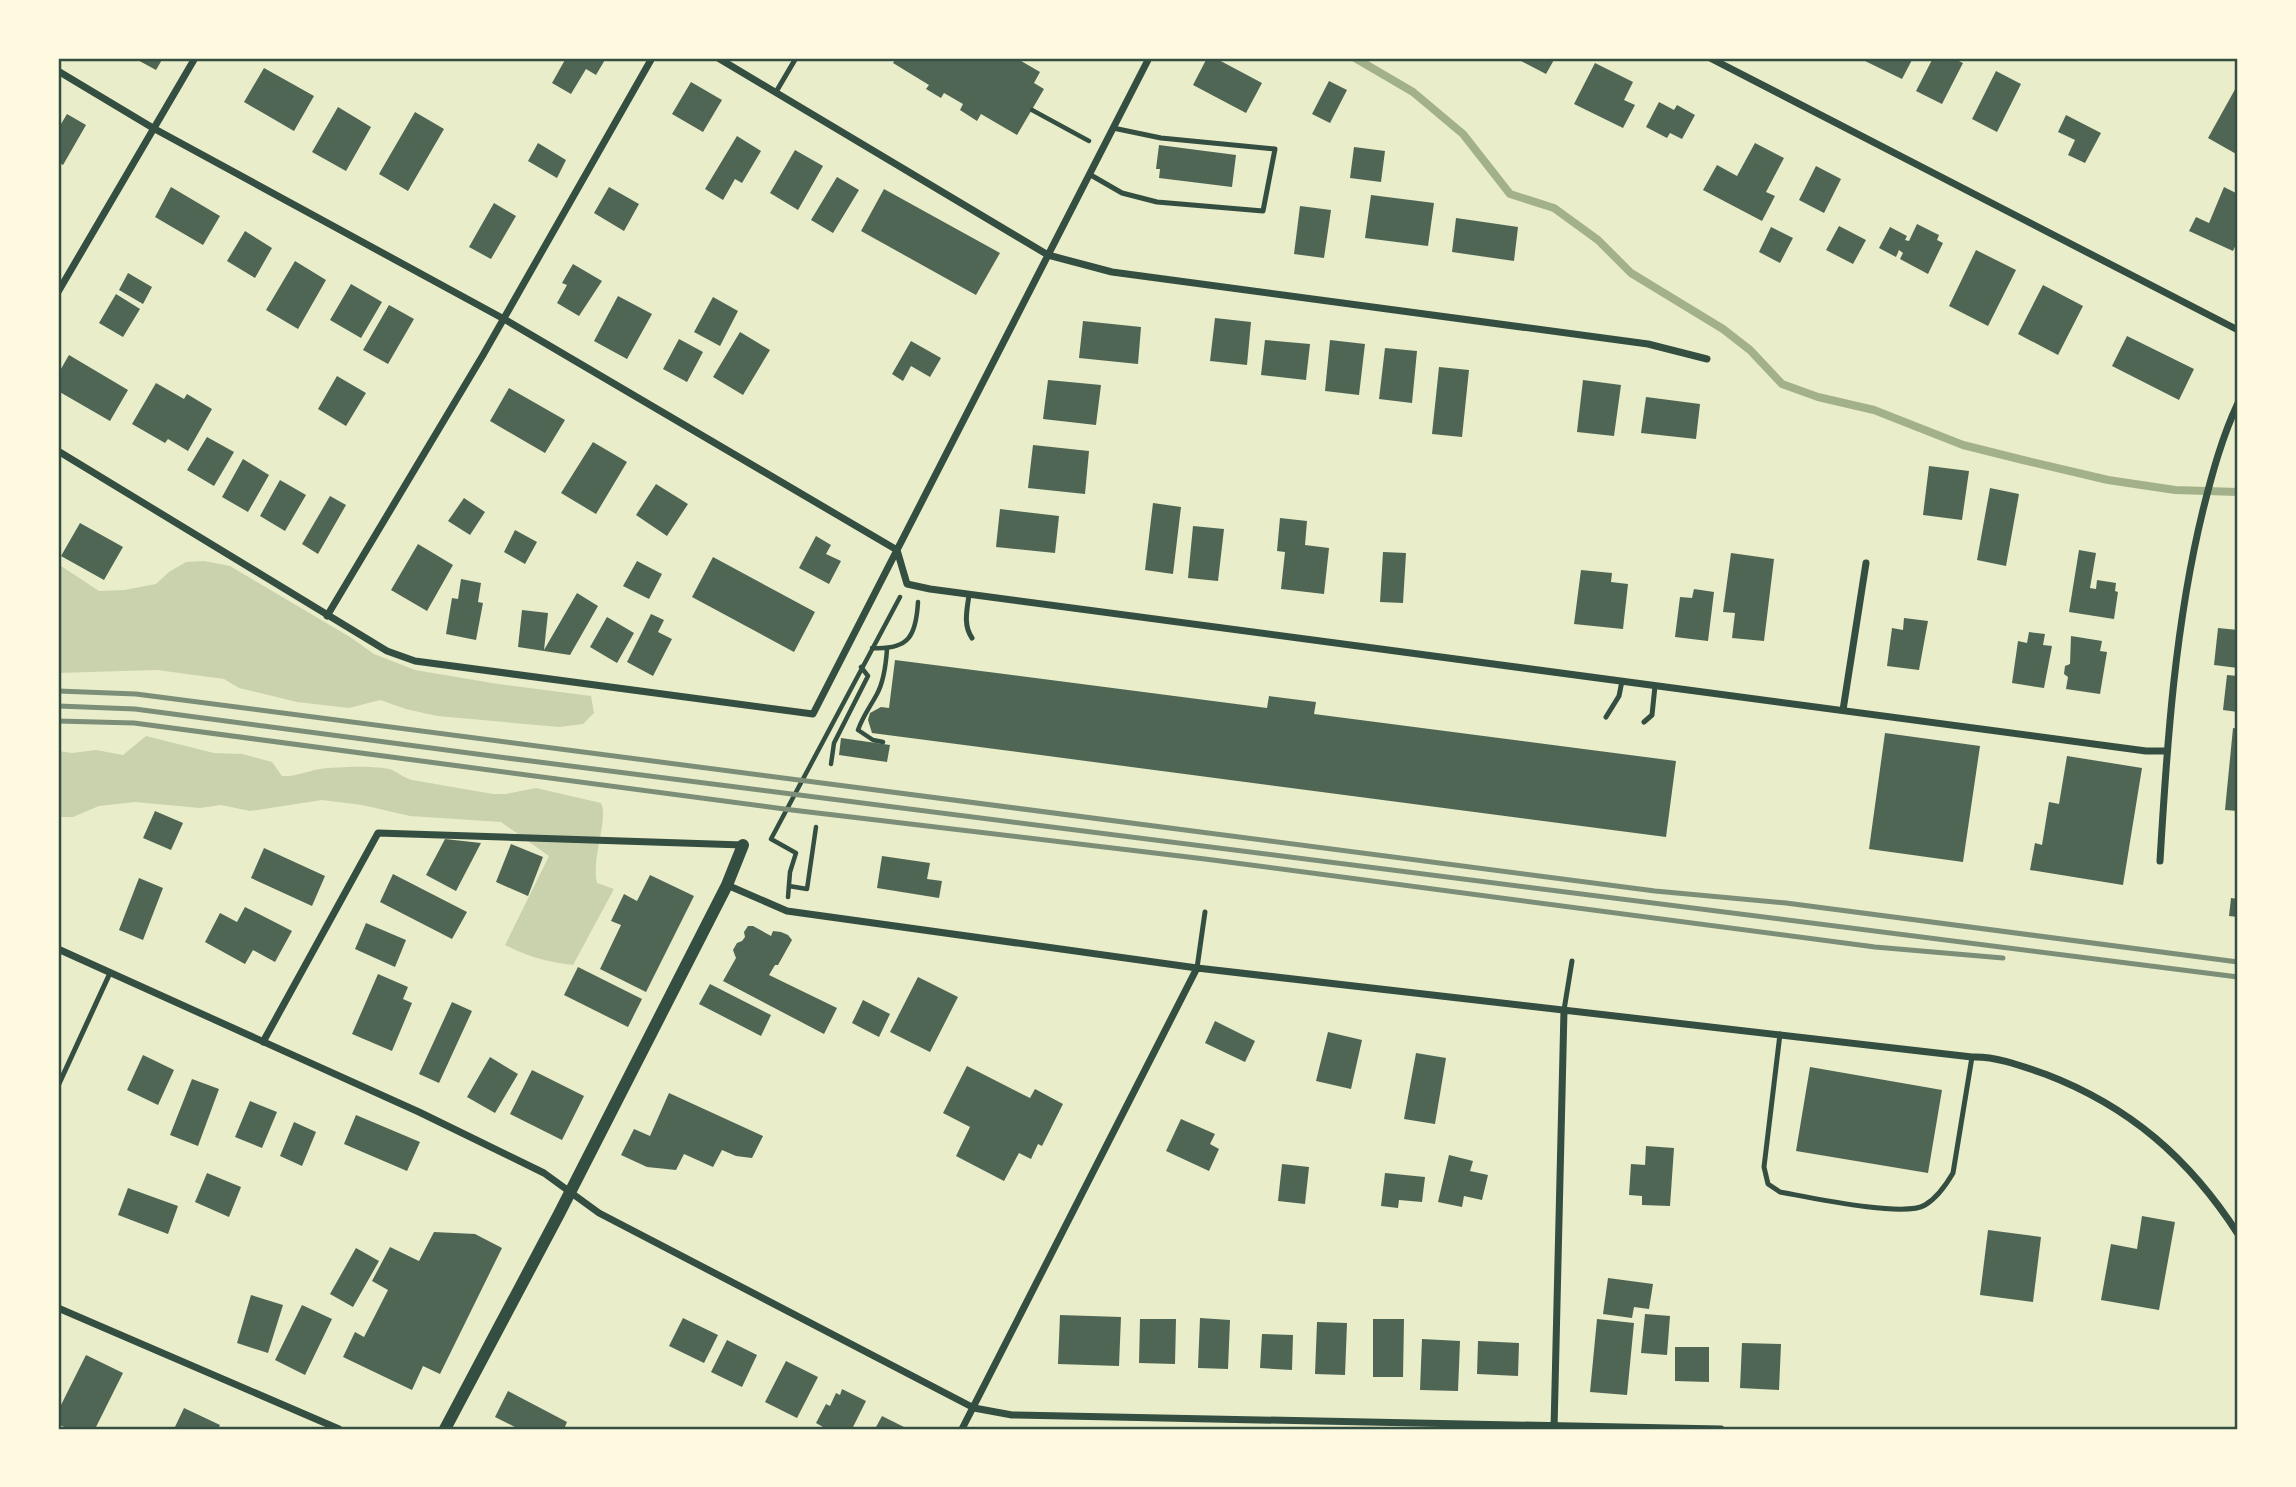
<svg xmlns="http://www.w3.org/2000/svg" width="2296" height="1487" viewBox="0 0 2296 1487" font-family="'Roboto Condensed',sans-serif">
<rect width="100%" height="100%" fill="#e9edc9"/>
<path fill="#cad2ad" d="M204,561l26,5 120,71 24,17 41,16 83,14 93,12 3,17 -11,11 -24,3 -122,-11 -31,-7 -26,-9 -31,8 -52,-6 -58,-14 -15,-9 -67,-9 -99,3v-109l41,27 25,-1 32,-6 13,-12 17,-10z
M146,736l68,17 28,1 30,8 10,14c14,1 25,-5 38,-7 16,-2 57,-4 72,1 7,3 12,8 20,10l81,14h13l30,-6 65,15c8,16 -10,54 -4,80l17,6 -41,76c-25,-3 -45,-8 -68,-20l44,-89 -48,-34 -91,-6 -48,-11 -40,-5 -72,11 -29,-6 -21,3 -65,-6 -36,4 -26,11h-15v-66l14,2 24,-3 27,5z"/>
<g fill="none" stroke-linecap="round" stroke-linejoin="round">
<path stroke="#a3b18a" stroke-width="8" d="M1355,58l58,34 50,42 47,60 44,14 44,32 33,33 92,56 27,21 32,34 36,13 56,13 89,35 60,15 85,20 67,10 63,2"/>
</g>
<path fill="#4f6655" d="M134,58h29l-7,12z
M566,58h40l-10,17 -10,-6 -15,25 -19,-11z
M896,58h120l24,14 -6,11 10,6 -27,46 -36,-21 -4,7 -17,-11 3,-6 -19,-11 -3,5 -15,-9 3,-4 -36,-22z
M1207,58h8l47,25 -16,30 -53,-28z
M1522,58h33l-9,16 -25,-13z
M1867,58h46l-11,21 -37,-18z
M1933,58h20l10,5 -21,41 -26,-13z
M1595,63l38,19 -9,18 11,5 -12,23 -49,-24z
M264,68l50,28 -20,35 -50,-29z
M1996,71l25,13 -24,48 -25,-13z
M1329,81l18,9 -17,33 -18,-9z
M691,82l31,18 -19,32 -31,-18z
M2238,84v71l-30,-17z
M1659,102l15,8 3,-5 18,10 -13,24 -12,-6 -3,5 -21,-11z
M338,107l33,20 -25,44 -34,-19z
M415,112l29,17 -36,62 -29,-17z
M67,114l19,11 -23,40 -5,-3v-33z
M2066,115l35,18 -16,30 -17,-8 7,-15 -17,-8z
M737,136l24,15 -19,32 -7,-4 -12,21 -18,-11z
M538,143l28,17 -9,18 -29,-17z
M1755,143l29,15 -18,34 9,4 -13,25 -59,-31 14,-25 20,11z
M1159,145l77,10 -4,32 -73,-9 1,-9h-4z
M1354,147l31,4 -4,31 -31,-4z
M795,150l28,16 -25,44 -28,-17z
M1816,166l25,13 -17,34 -25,-13z
M837,177l22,13 -26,43 -22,-13z
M171,187l49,29 -17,29 -48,-28z
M609,187l30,17 -15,27 -30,-18z
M2224,187l14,7v46l-5,11 -44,-20 7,-14 13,6z
M884,189l116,64 -24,42 -115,-64z
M1371,195l63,8 -6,43 -63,-8z
M494,203l22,13 -25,43 -22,-12z
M1300,206l31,4 -7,48 -30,-4z
M1456,218l62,9 -4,34 -62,-9z
M1917,224l22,11 -2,5 6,3 -15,31 -28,-15 3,-6 -4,-3 -3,7 -17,-9 11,-21 17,9 -2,4 4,1z
M1839,226l27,14 -13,24 -27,-14z
M1771,227l22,11 -13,25 -21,-11z
M245,231l27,17 -17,30 -28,-17z
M1976,250l40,20 -28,56 -39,-20z
M295,261l31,19 -28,49 -32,-19z
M573,264l29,17 -23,35 -22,-13 10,-18 -5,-2z
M128,273l24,14 -9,17 -24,-14z
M351,284l31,18 -21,36 -31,-18z
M2043,285l40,21 -25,49 -40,-21z
M116,294l24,15 -17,28 -24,-14z
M618,296l34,18 -25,45 -33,-18z
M713,297l25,14 -18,35 -26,-14z
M389,305l25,14 -26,45 -25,-14z
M1215,318l36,4 -4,43 -37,-4z
M1083,321l58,6 -3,37 -59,-6z
M740,332l30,18 -27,45 -30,-18z
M2127,336l67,33 -15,31 -67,-34z
M679,339l24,13 -16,30 -24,-13z
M1265,340l45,4 -4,36 -45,-5z
M1330,340l35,4 -6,51 -34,-4z
M911,341l30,17 -11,19 -19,-11 -8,15 -11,-7z
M1385,348l32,3 -5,52 -33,-4z
M69,355l59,35 -18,31 -52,-30v-17z
M1439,367l30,3 -7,67 -30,-3z
M337,376l29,17 -20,33 -28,-17z
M1048,380l53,5 -5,40 -53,-6z
M1583,380l38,5 -7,51 -37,-4z
M156,383l28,16 3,-5 25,15 -24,42 -20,-12 -3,4 -33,-19z
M509,388l56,32 -20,33 -55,-32z
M1646,397l54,7 -4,35 -55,-6z
M207,437l27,15 -20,34 -27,-16z
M593,442l34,20 -31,52 -35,-21z
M1033,445l56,6 -4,43 -57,-6z
M243,459l26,16 -21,37 -26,-15z
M1929,466l40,5 -7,49 -39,-5z
M280,480l26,15 -21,36 -25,-15z
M656,484l32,20 -21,32 -31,-21z
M1990,488l29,6 -13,72 -29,-6z
M330,496l16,9 -28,49 -16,-10z
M464,498l21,14 -15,23 -22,-14z
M1153,503l28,4 -8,67 -28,-4z
M1000,509l59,7 -4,37 -59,-6z
M1280,518l27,3 -2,24 24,3 -5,46 -43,-5 4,-37 -8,-1z
M80,523l43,24 -19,33 -43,-24z
M1193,526l31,3 -6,52 -30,-3z
M515,530l22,12 -12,22 -21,-12z
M816,536l15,9 -5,9 15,7 -12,23 -30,-16z
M418,544l35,21 -26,46 -36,-21z
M2079,550l17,3 -6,35 6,1 1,-9 19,3 -1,8 3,1 -4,27 -45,-7z
M1383,552l23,1 -3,50 -23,-1z
M1731,553l43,6 -10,82 -32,-3 3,-25 -12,-1z
M713,557l102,55 -21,40 -102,-55z
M637,561l25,13 -13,25 -26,-13z
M1581,570l31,3 -1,9 17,2 -5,45 -49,-5z
M461,579l20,4 -3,19 5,1 -7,37 -30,-6 6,-36 6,1z
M1694,589l20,3 -6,49 -33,-4 5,-40 12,1z
M577,593l21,13 -28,49 -52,-8 4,-37 26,3 -4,37z
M651,614l13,6 -6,12 14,7 -19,37 -26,-14z
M607,617l27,16 -17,30 -27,-16z
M1904,618l24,3 -9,49 -32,-4 5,-38 11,2z
M2218,628l20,2v38l-24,-3z
M2029,632l16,2 -2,11 9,1 -8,42 -32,-5 6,-42 9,2z
M2071,636l31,5 -2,10 7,1 -7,42 -34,-5 2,-12 -4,-3 1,-8 5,-2z
M895,660l372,48 2,-12 47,6 -2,12 362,47 -10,76 -794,-104 -4,-13 2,-7 11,-6 8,1z
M2227,675l11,1v36l-15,-2z
M2233,728l5,1v82l-13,-1z
M1885,733l95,13 -17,116 -94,-13z
M841,738l49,7 -3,17 -48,-7z
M2067,756l75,12 -19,117 -93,-15 5,-27 7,2 7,-43 10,2z
M155,811l28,12 -12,27 -28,-12z
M445,839l36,4 -25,48 -30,-16z
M511,844l32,13 -15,39 -32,-14z
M264,848l61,28 -13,30 -61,-28z
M882,856l48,7 -3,16 15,2 -3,17 -62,-10z
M393,874l74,38 -15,27 -72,-37z
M650,875l44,21 -48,96 -46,-23 21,-44 -10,-4 13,-27 13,7z
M139,878l24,10 -20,52 -24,-10z
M2231,898l7,1v18l-9,-1z
M245,907l47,24 -17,31 -22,-12 -8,14 -40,-22 15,-29 17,9z
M366,923l40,17 -11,27 -40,-18z
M748,926h5l18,10 2,-5 8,1 7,3 4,5 -14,25h-3l-6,10 68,33 -13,26 -101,-53 13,-23 -3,-8 4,-7 5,-2 3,-4 -1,-5z
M578,967l64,32 -14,28 -64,-32z
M378,974l30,13 -5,12 9,4 -20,48 -40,-17z
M918,977l40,20 -28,55 -40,-20z
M710,984l61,31 -10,21 -62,-32z
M863,1000l27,14 -11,23 -27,-14z
M452,1002l20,9 -33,72 -20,-9z
M1215,1021l40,20 -10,21 -40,-19z
M1328,1032l34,8 -11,49 -35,-8z
M1416,1053l30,5 -11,66 -31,-5z
M143,1055l31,15 -16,35 -31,-15z
M490,1057l28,17 -23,39 -28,-16z
M967,1066l63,32 5,-9 28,15 -21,42 -4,-2 -7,15 -12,-6 -15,28 -48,-25 14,-29 -27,-14z
M1810,1067l132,23 -14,83 -132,-22z
M532,1070l52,26 -22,44 -52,-26z
M192,1079l27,10 -21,57 -28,-11z
M669,1093l94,43 -11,22 -16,-2 -14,-6 -9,17 -29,-13 -8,16 -29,-3 -26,-12 13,-26 16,7z
M250,1101l27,11 -15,36 -27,-11z
M356,1115l64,27 -13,29 -63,-27z
M1181,1119l34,15 -5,10 9,5 -10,22 -43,-20z
M294,1122l22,10 -14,34 -22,-10z
M1646,1146l28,2 -4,58 -28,-1v-9l-13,-1 2,-31 14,1z
M1449,1155l24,6 -3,10 18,4 -6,25 -18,-4 -2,11 -24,-5z
M1282,1164l27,3 -4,37 -27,-3z
M207,1173l34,14 -12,30 -34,-15z
M1385,1173l40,4 -3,25 -23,-2 -1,8 -17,-2z
M128,1188l50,18 -10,28 -50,-19z
M2142,1216l33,6 -16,88 -58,-10 10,-56 26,5z
M1988,1230l53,7 -8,65 -53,-7z
M434,1232l41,2 27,14 -62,126 -17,-8 -11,24 -69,-33 12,-25 9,5 24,-47 -16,-9 18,-34 29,14z
M356,1248l23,13 -26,46 -23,-13z
M1608,1278l45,6 -4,25 -15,-2 -2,11 -29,-4z
M251,1295l32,10 -15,48 -31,-10z
M302,1305l30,14 -27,56 -30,-15z
M1645,1314l25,2 -3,39 -26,-2z
M1060,1315l61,2 -2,49 -61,-2z
M683,1318l35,17 -14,28 -35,-17z
M1200,1318l30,2 -2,49 -30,-1z
M1140,1319h36l-1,45 -36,-1z
M1373,1319h31l-1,58h-30z
M1597,1319l37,4 -7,72 -37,-3z
M1317,1322l30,1 -2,52 -30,-1z
M1262,1334l31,1 -1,35 -32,-2z
M1422,1339l38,2 -2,50 -38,-1z
M727,1340l30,15 -15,32 -31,-15z
M1478,1341l41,2 -1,33 -41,-2z
M1742,1343l39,1 -2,46 -39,-2z
M1675,1347h34v35l-34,-1z
M86,1355l37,18 -28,56h-27l-10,-5v-13z
M786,1361l32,16 -21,41 -32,-16z
M842,1389l24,12 -14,28h-30l1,-2 -7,-4 10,-19 4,2 6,-13 4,2z
M508,1391l59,31 -3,7h-45l-24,-12z
M184,1408l36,17 -2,4h-44z
M882,1416l26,13h-33z"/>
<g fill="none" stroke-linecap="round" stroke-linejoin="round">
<path stroke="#344e41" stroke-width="4.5" d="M1032,110l57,31
M872,648c37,2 44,-12 46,-46
M883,742l-10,-2 -15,-10c5,-14 12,-23 19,-36 7,-13 9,-30 10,-45
M831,764l3,-21 34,-67 -7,-9
M789,886l18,3 9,-62
M788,897l2,-25 6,-19 -25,-14 129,-242"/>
<path stroke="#344e41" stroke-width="5" d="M776,92l20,-34
M1089,174l33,19 35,9 106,9 12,-62 -114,-11 -48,-10
M969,595c-2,15 -6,30 3,43
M1606,717l13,-21 3,-15
M1644,722l8,-7 3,-29
M1197,968l8,-56
M1564,1010l8,-49
M1780,1034l-16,133 4,17 12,8c28,5 124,26 145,13 12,-7 21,-20 28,-32l19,-116
M58,1086l52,-113"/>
<path stroke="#344e41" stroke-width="7" d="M718,58l330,197 64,17 536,72 59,15
M1710,58l528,272
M58,71l95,57 351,191 393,231
M58,292l137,-234
M58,451l329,200 28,10 398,53 336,-656
M897,550l10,34 23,5 1216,162h21
M327,616l156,-261 169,-297
M1843,710l23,-147
M2160,861c7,-118 15,-237 43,-351 9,-36 19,-73 35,-107
M727,885l60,26 410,57 775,89c24,-1 50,9 73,17 84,32 144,84 193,160
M58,949l361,163 125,61 55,40 375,195 38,7 709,14
M263,1042l115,-209 365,12
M58,1308l281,121
M962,1429l235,-461
M1554,1429l10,-419"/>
<path stroke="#344e41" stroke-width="12" d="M445,1429l114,-215 168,-329 16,-40"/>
<path stroke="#7c8e77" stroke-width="5" d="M58,691l78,3 1519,197 131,12 452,59
M58,706l77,3 372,49 1731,219
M58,721l76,2 658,87 413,49 670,88 128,11"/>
</g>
<rect width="2296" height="1487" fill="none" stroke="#fefae0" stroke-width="119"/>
<rect x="60" y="60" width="2176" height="1368" fill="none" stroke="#344e41" stroke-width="2.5"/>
</svg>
